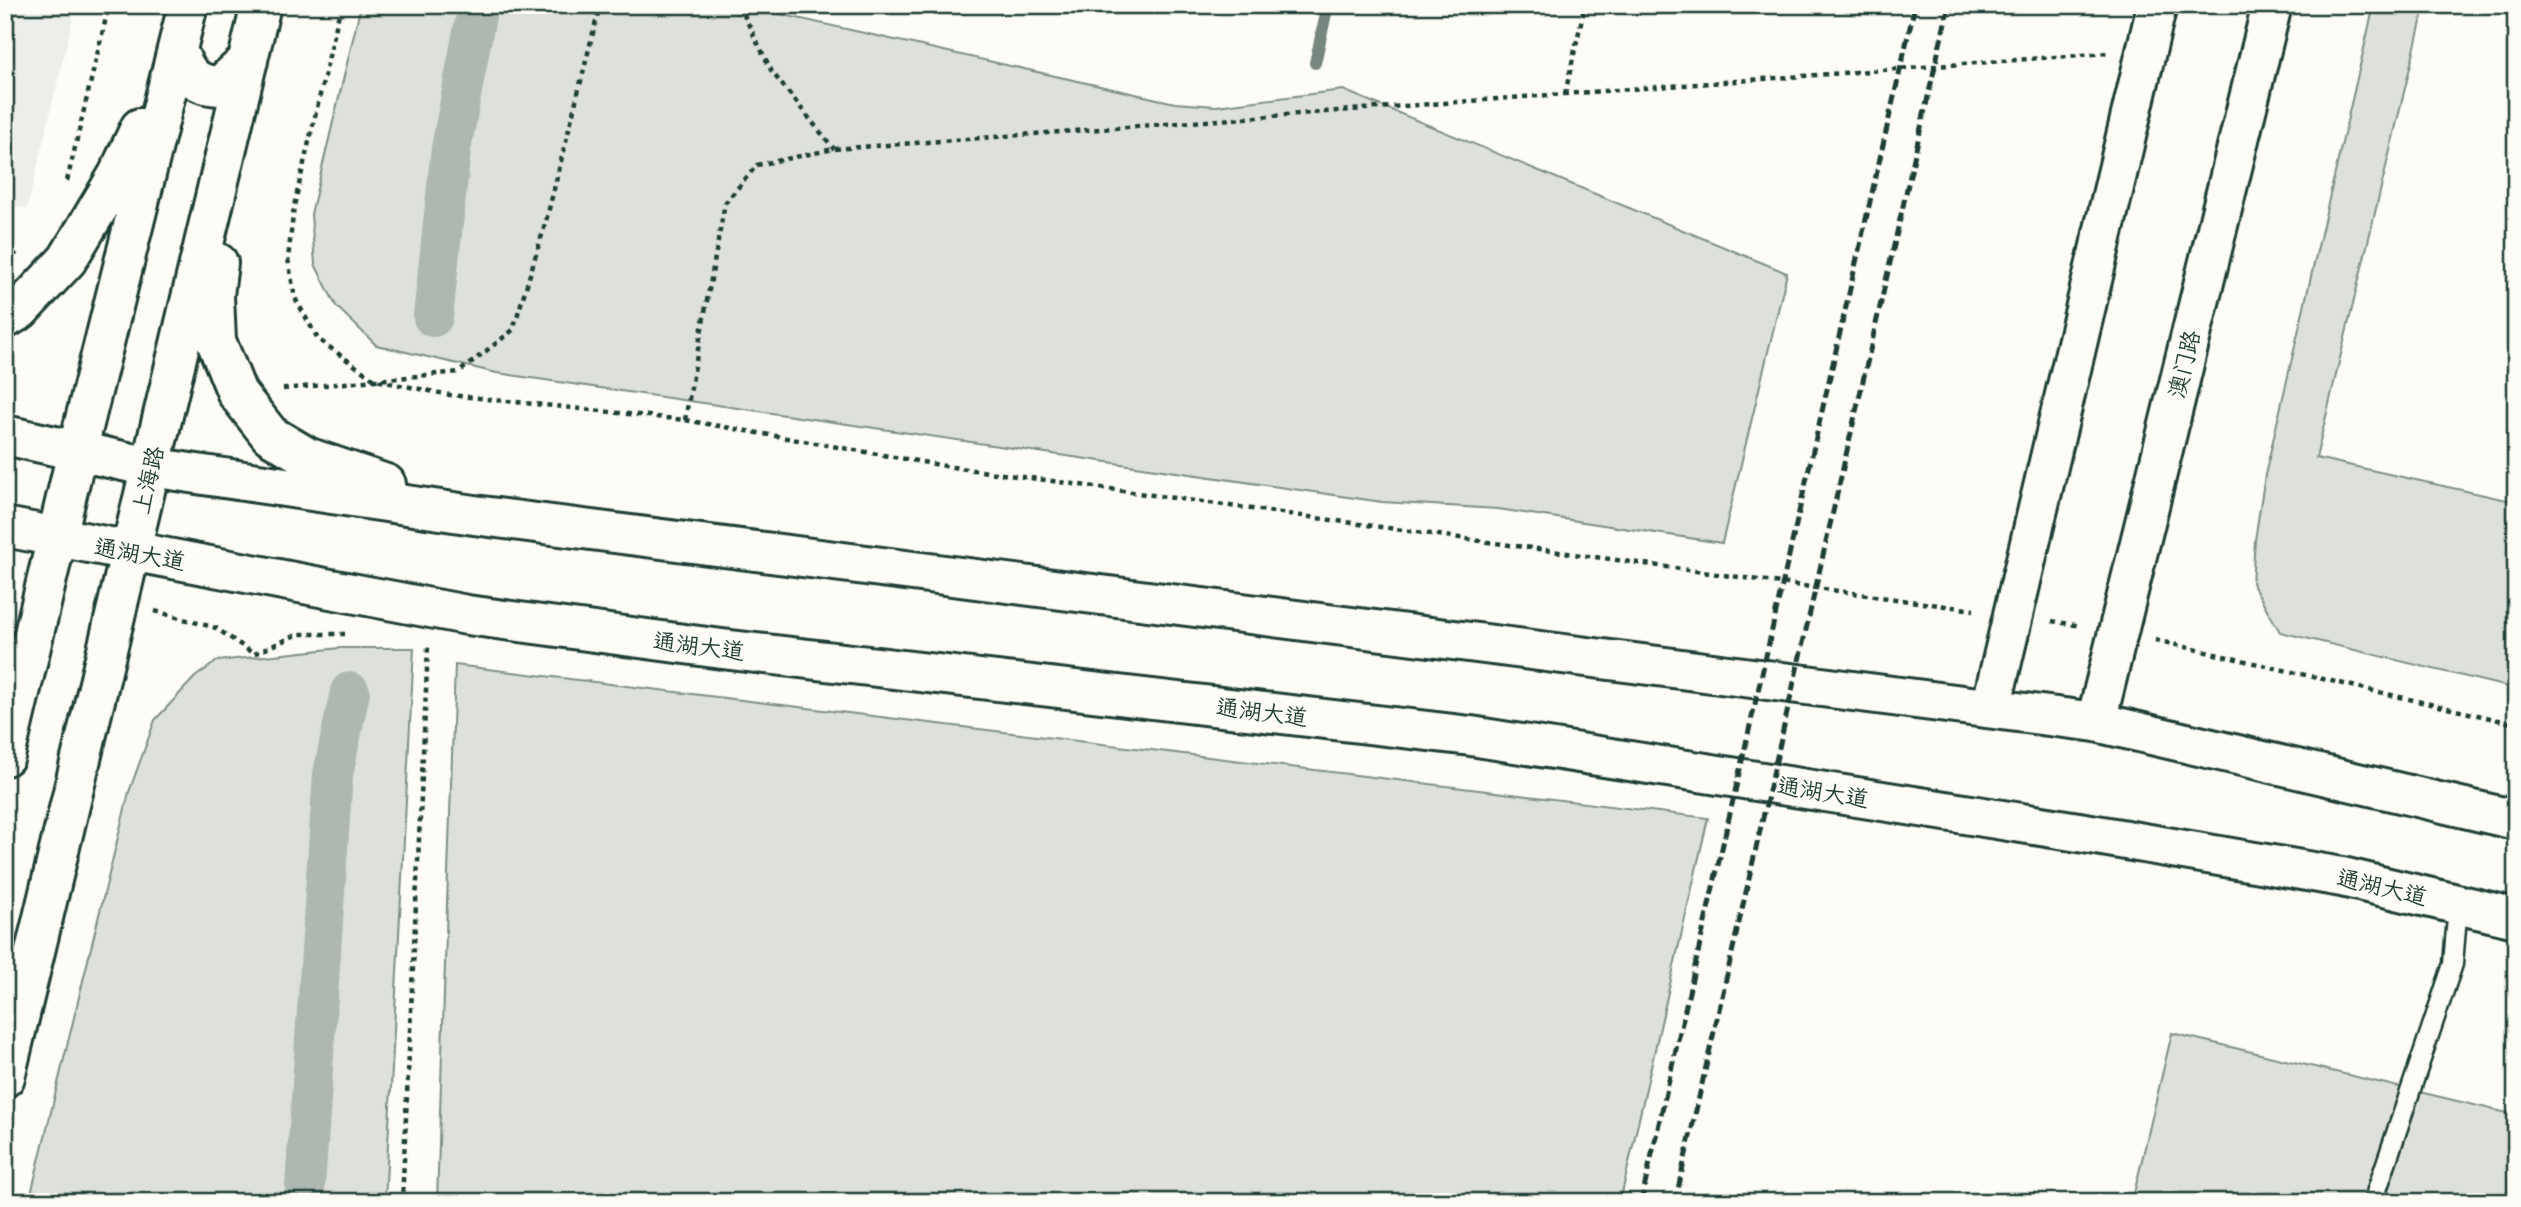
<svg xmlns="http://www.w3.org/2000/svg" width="2521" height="1207" viewBox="0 0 2521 1207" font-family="'Patrick Hand','LXGW WenKai TC',sans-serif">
<rect width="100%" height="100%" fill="#fdfcf7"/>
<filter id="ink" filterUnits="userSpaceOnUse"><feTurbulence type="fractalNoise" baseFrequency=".0143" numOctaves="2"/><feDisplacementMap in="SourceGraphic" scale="14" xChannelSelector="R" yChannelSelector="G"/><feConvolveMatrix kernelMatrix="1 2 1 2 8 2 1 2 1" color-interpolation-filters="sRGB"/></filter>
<g filter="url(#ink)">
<path fill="#eceee9" d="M5,5h71l-49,204 -22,-5z"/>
<path fill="#dde0db" stroke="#7e8e88" stroke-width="2" d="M361,5h379l435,98 41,3 127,-16 444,183 -65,270 -224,-34 -116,-7 -885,-129 -121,-28 -40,-39 -21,-42 -4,-50z
M2374,5h51l-109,453 200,44v187l-236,-57 -28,-49 3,-43 10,-65z
M340,648h74l-29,554h-356l100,-410 26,-72 40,-43 22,-16z
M455,665l1253,153 -88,384h-1183z
M2172,1033l344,82v87h-384z"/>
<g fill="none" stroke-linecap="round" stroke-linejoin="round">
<path stroke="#75877f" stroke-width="12" d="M1315,63l13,-58"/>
<path stroke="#aeb8b1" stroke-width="40" d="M433,317l18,-168 27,-144
M304,1202l29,-428 17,-82"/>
<defs>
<path id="lane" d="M2373,1202l80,-238 5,-59"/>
<path id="secondary" d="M177,50c9,23 16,35 43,36l28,-25
M218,263l-4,32 2,46 21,52 33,42 37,22 79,27
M5,319l15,-9 47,-50 51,-85 22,-47
M5,435l145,32 324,48 1622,207 420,98
M5,527l462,88 255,34 749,87 614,97 257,44 174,41
M1991,708l166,-703
M2096,722l176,-717
M5,756l72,-304 111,-447
M5,1077l256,-1072"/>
</defs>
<use href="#lane" stroke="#1f3d34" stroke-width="23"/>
<use href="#secondary" stroke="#1f3d34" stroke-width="44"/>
<path stroke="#1f3d34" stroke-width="4.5" stroke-dasharray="5 5" stroke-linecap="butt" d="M341,5l-47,201 -6,53 7,39 23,41 57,41 75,15 235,25 260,46 1029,144
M739,5l33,67 62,77
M1565,94l20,-89
M67,181l42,-176
M5,261l12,-8
M283,389l176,-17 54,-42 32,-105 55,-220
M685,420l40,-217 32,-38 77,-16 1274,-96
M155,611l61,17 38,26 45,-20h46
M2052,621l29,5
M2155,640l361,84
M402,1202l26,-555"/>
<use href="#lane" stroke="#fdfcf7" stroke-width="18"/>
<use href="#secondary" stroke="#fdfcf7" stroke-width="38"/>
<path stroke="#1f3d34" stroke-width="5" stroke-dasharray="10 5" stroke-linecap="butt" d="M1641,1202l274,-1197
M1675,1202l274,-1197"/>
</g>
</g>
<g text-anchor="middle" stroke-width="5" stroke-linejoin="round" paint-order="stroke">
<g font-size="23" fill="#1f3d34" stroke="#fdfcf7">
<text transform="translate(2184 364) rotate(-76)" y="8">澳门路</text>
<text transform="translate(148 480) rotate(-77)" y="8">上海路</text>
<text transform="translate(140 554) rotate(10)" y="8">通湖大道</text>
<text transform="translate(699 646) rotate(7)" y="8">通湖大道</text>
<text transform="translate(1262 712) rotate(7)" y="8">通湖大道</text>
<text transform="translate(1823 792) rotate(9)" y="8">通湖大道</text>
<text transform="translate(2382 887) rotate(13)" y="8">通湖大道</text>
</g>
</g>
<rect width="2521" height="1207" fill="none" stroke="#fdfcf7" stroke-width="28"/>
<rect x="14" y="14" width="2493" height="1179" fill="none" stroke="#1f3d34" stroke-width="2.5" filter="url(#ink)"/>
</svg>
